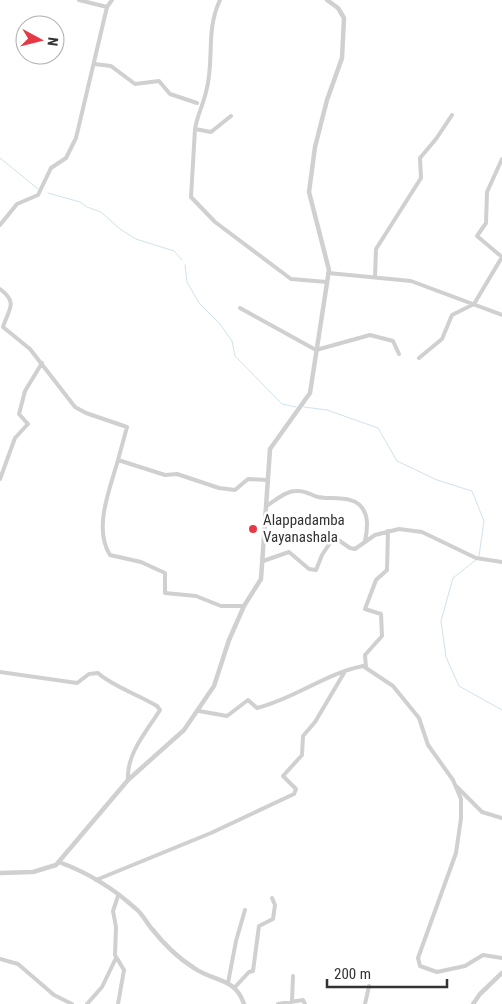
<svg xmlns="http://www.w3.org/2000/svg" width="502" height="1004" viewBox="0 0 502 1004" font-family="'Roboto Condensed',sans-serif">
<rect width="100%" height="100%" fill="#fff"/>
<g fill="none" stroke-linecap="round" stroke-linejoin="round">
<path stroke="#cfe2ee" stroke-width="1" d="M0,158l38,31
M48,193l32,9 7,5 14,5 19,17 16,10 38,12 8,9
M185,265l2,17 12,21 21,21 12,17 3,15 47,48 14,3
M304,407l23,3 51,18 19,33 40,19 35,11 12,30 -5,35
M477,559l-24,19 -12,43 5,36 13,29 43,24"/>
<path stroke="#d0d0d0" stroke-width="4" d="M79,0l28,7
M220,0c-15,32 -5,60 -14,92 -3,13 -9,24 -11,37l16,3 20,-16
M94,64l17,2 24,18 24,-3 11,13 27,9
M195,129l-4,68 24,25 76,57 36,3
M0,225l17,-21 21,-9 13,-27 15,-10 10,-20 31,-131 5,-7
M328,273l83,8 91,34
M375,277l1,-28 45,-71 -1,-20 16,-19 16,-24
M0,289c19,14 8,21 3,38l27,22 45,58 11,6 41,14 -9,33 47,15 12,-1 42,14 16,2 13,-11 19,1
M240,308l76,42 54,-15 23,6 6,13
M419,358l23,-19 10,-24 22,-11 28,-47 -25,-21 9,-13 1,-31 15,-33
M118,460c-8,29 -25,68 -8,95l31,7 24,11v20l31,3 25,10h23
M0,479l15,-41 13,-14 -9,-10 6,-23 17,-28
M266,506c9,-5 19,-15 30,-15 9,-1 15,4 22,6 14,3 38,-3 46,14 5,9 3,21 1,30
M263,561l26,-9 20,17 7,1 6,-15 12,-18 16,11 5,1 20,-14 24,-6 23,3 54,26 26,4
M366,668l-1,-13 17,-19 -1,-22 -16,-5 11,-29 11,-10 1,-39
M0,672l77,11 12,-9 9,-1c14,13 41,22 59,33l3,4c-13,21 -34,44 -32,70
M199,711l28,5 21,-16 9,8c39,-10 67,-34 106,-42l30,20 26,32 9,27 25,35 8,19v19l-5,35 -38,105 2,8 17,6 28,-6 18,-11 19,3
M456,786l26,26 20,6
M96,880l115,-47 83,-39 2,-5 -13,-13 19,-21 1,-19 12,-14 29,-49
M0,959l18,5 36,31 18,9
M228,983l8,-42 9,-31
M235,987l14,-15 4,-1 6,-45 14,-7 2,-14 -3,-7
M292,1001l1,-25
M87,1004l15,-17 14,-29
M118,1004l6,-34 -9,-15 1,-28 -3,-16 5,-15
M278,1004l25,-4 2,4
M365,1004l4,-18"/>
<path stroke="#d0d0d0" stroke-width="4.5" d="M59,862c27,10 55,27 76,46 7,5 11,14 17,21 11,14 26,29 42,39 20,14 41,9 50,36
M0,873l33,-1 23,-7 72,-85 56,-50 30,-44 15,-46 15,-34 17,-27 9,-130 40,-56 19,-123 -20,-78 6,-45 12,-47 15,-42 2,-40 -6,-10 -11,-8
M473,1004l7,-10 22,-21"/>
</g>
<circle fill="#e63946" stroke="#fff" stroke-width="2" cx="253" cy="529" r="5"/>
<g text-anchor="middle" stroke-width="5" stroke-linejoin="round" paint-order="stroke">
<g font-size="15" fill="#333" stroke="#fff" text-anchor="start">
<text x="263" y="525">Alappadamba<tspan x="263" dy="17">Vayanashala</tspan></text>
</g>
</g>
<g transform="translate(40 40) rotate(97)"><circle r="24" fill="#ffffff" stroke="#adadad"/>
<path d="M0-4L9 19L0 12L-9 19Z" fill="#e63946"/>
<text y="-8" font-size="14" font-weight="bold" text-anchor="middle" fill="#333333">N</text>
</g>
<path d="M327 979v8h120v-8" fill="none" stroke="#333333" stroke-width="2.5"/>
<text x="334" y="979" font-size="15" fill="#333333" stroke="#ffffff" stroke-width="4" paint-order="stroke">200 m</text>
</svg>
